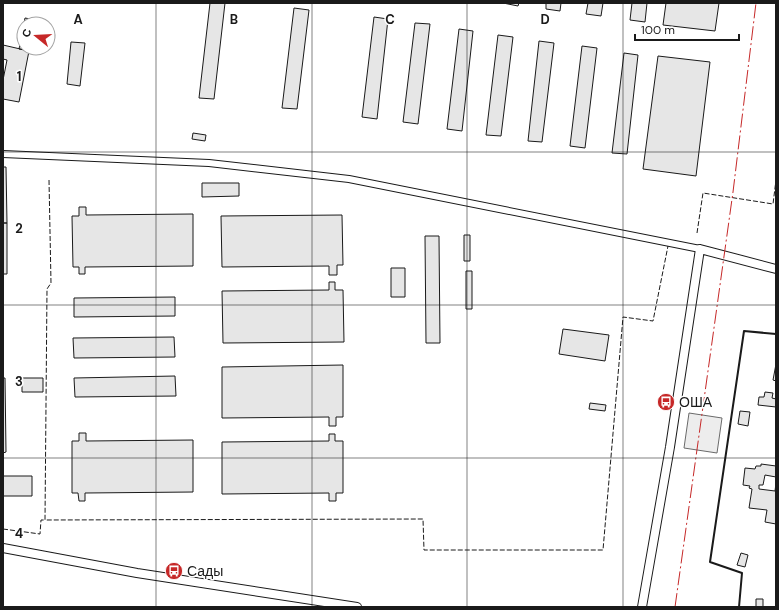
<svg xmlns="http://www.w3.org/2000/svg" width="779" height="610" viewBox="0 0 779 610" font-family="'DM Sans',sans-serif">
<rect width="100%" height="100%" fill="#fff"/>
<path fill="#ededed" stroke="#6a6a6a" d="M689,413l33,5 -5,35 -33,-5z"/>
<path fill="#e6e6e6" stroke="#1a1a1a" d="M210,3h15l-11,96 -15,-1z
M503,3h16l-1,3z
M546,3h15l-1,8 -14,-2z
M588,3h15l-2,13 -15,-2z
M632,3h15l-2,19 -15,-2z
M666,3h53l-4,28 -52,-6z
M294,8l15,2 -12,99 -15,-1z
M374,17l14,2 -11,100 -15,-2z
M25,18l22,4v2h-23v24h18l-1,5 -22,-4z
M415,23l15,1 -12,100 -15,-2z
M459,29l14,2 -11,100 -15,-2z
M498,35l15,2 -12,99 -15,-1z
M539,41l15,2 -12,99 -14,-1z
M71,42l14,1 -5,43 -13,-2z
M3,45l26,6 -10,51 -16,-3v-19l4,-20 -4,-1z
M582,46l15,2 -12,100 -15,-2z
M624,53l14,2 -11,99 -15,-1z
M658,56l52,6 -14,114 -53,-7z
M193,133l13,2 -1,6 -13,-2z
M3,167h3l1,56h-4z
M202,183h37v13l-37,1z
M79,207h7v8l107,-1v52l-108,1v7h-6v-7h-6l-1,-51h7z
M342,215l1,50h-6v10h-8v-9l-107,1 -1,-51z
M3,223h4v51h-4z
M464,235h6v26h-6z
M425,236h14l1,107h-14z
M391,268h14v29h-14z
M466,271h6v38h-6z
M329,282h6v8h8l1,52 -121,1 -1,-52 107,-1z
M175,297v19l-101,1v-19z
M563,329l46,6 -4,26 -46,-7z
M174,337l1,20 -101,1 -1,-20z
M776,364v17l-3,-1z
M343,365v52h-7v9h-7v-9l-107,1v-51z
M175,376l1,20 -101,1 -1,-19z
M3,378h2l1,74 -3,1z
M22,378h21v14h-21z
M765,392l8,1 -1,5 4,1v8l-18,-2 1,-8h5z
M590,403l16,2 -1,6 -16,-2z
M740,411l10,1 -2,14 -10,-2z
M79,433h7v8l107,-1v52l-108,1v8h-6l-1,-8h-6v-52h7z
M329,434h6v7h8v52h-7v8h-7v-8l-107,1v-52l107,-1z
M761,464l15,2v11l-11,-2 -2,10h-4v4l16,2 1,-8v41l-11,-2 2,-12 -18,-2 3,-19 -3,-1 1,-2 -7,-1 2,-17 10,1 1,-3h5z
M3,476h29v20h-29z
M741,553l7,2 -3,12 -8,-2z
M756,599h7v8h-7z"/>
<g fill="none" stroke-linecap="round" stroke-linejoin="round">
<defs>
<path id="minor" d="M3,154l206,9 140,16 351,70"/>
<path id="tertiary" d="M3,548l134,25 220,34
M642,607l28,-160 30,-198 76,20"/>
</defs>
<use href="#minor" stroke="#1a1a1a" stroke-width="8"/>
<use href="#tertiary" stroke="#1a1a1a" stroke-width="10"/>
<use href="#minor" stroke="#fff" stroke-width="6"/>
<use href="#tertiary" stroke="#fff" stroke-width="8"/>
<path stroke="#1a1a1a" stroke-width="1" stroke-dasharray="5 2" stroke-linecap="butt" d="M49,180l2,103 -4,6 -2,231 378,-1 1,31h179l20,-233 30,4 15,-75
M697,233l6,-40 70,11 3,-24
M3,529l37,5 1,-14h4"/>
<path stroke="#1a1a1a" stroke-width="2" d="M739,607l3,-34 -32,-11 34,-231 32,3"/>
<path stroke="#c62828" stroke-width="1" stroke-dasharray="14 3 2 3" stroke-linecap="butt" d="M675,607l58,-415 23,-189"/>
</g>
<path fill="none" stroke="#1a1a1a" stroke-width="1" stroke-opacity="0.55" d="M156,3v604M312,3v604M467,3v604M623,3v604M3,152h773M3,305h773M3,458h773"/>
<defs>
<symbol id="bus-disc" viewBox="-11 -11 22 22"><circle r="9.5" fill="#c62828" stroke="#fff"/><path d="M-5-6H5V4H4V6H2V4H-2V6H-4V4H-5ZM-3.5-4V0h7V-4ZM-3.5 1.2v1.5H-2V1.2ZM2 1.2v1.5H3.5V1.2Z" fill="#fff"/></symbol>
</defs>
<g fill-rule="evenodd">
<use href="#bus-disc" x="656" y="392" width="20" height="20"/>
<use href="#bus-disc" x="164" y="561" width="20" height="20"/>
</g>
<g text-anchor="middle" stroke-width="3" stroke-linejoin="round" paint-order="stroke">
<g font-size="14" fill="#1a1a1a" stroke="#fff" text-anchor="start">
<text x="679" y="407">ОША</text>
<text x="187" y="576">Сады</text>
</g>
</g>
<g font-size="13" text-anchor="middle" font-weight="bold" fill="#1a1a1a" stroke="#fff" stroke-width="3" stroke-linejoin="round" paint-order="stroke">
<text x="78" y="24">A</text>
<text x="234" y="24">B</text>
<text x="390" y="24">C</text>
<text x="545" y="24">D</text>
<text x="19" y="81">1</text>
<text x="19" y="233">2</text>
<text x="19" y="386">3</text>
<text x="19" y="538">4</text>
</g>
<rect width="779" height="610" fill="none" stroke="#1a1a1a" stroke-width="8"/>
<g transform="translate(36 36) rotate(288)"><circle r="19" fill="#ffffff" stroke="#a3a3a3"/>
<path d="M0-3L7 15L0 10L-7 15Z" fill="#c62828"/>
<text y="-6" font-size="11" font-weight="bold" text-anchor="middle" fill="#1a1a1a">С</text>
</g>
<path d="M635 34v6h104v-6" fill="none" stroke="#1a1a1a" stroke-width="2"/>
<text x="641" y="34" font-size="12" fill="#1a1a1a" stroke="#ffffff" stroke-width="3" paint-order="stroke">100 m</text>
</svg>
